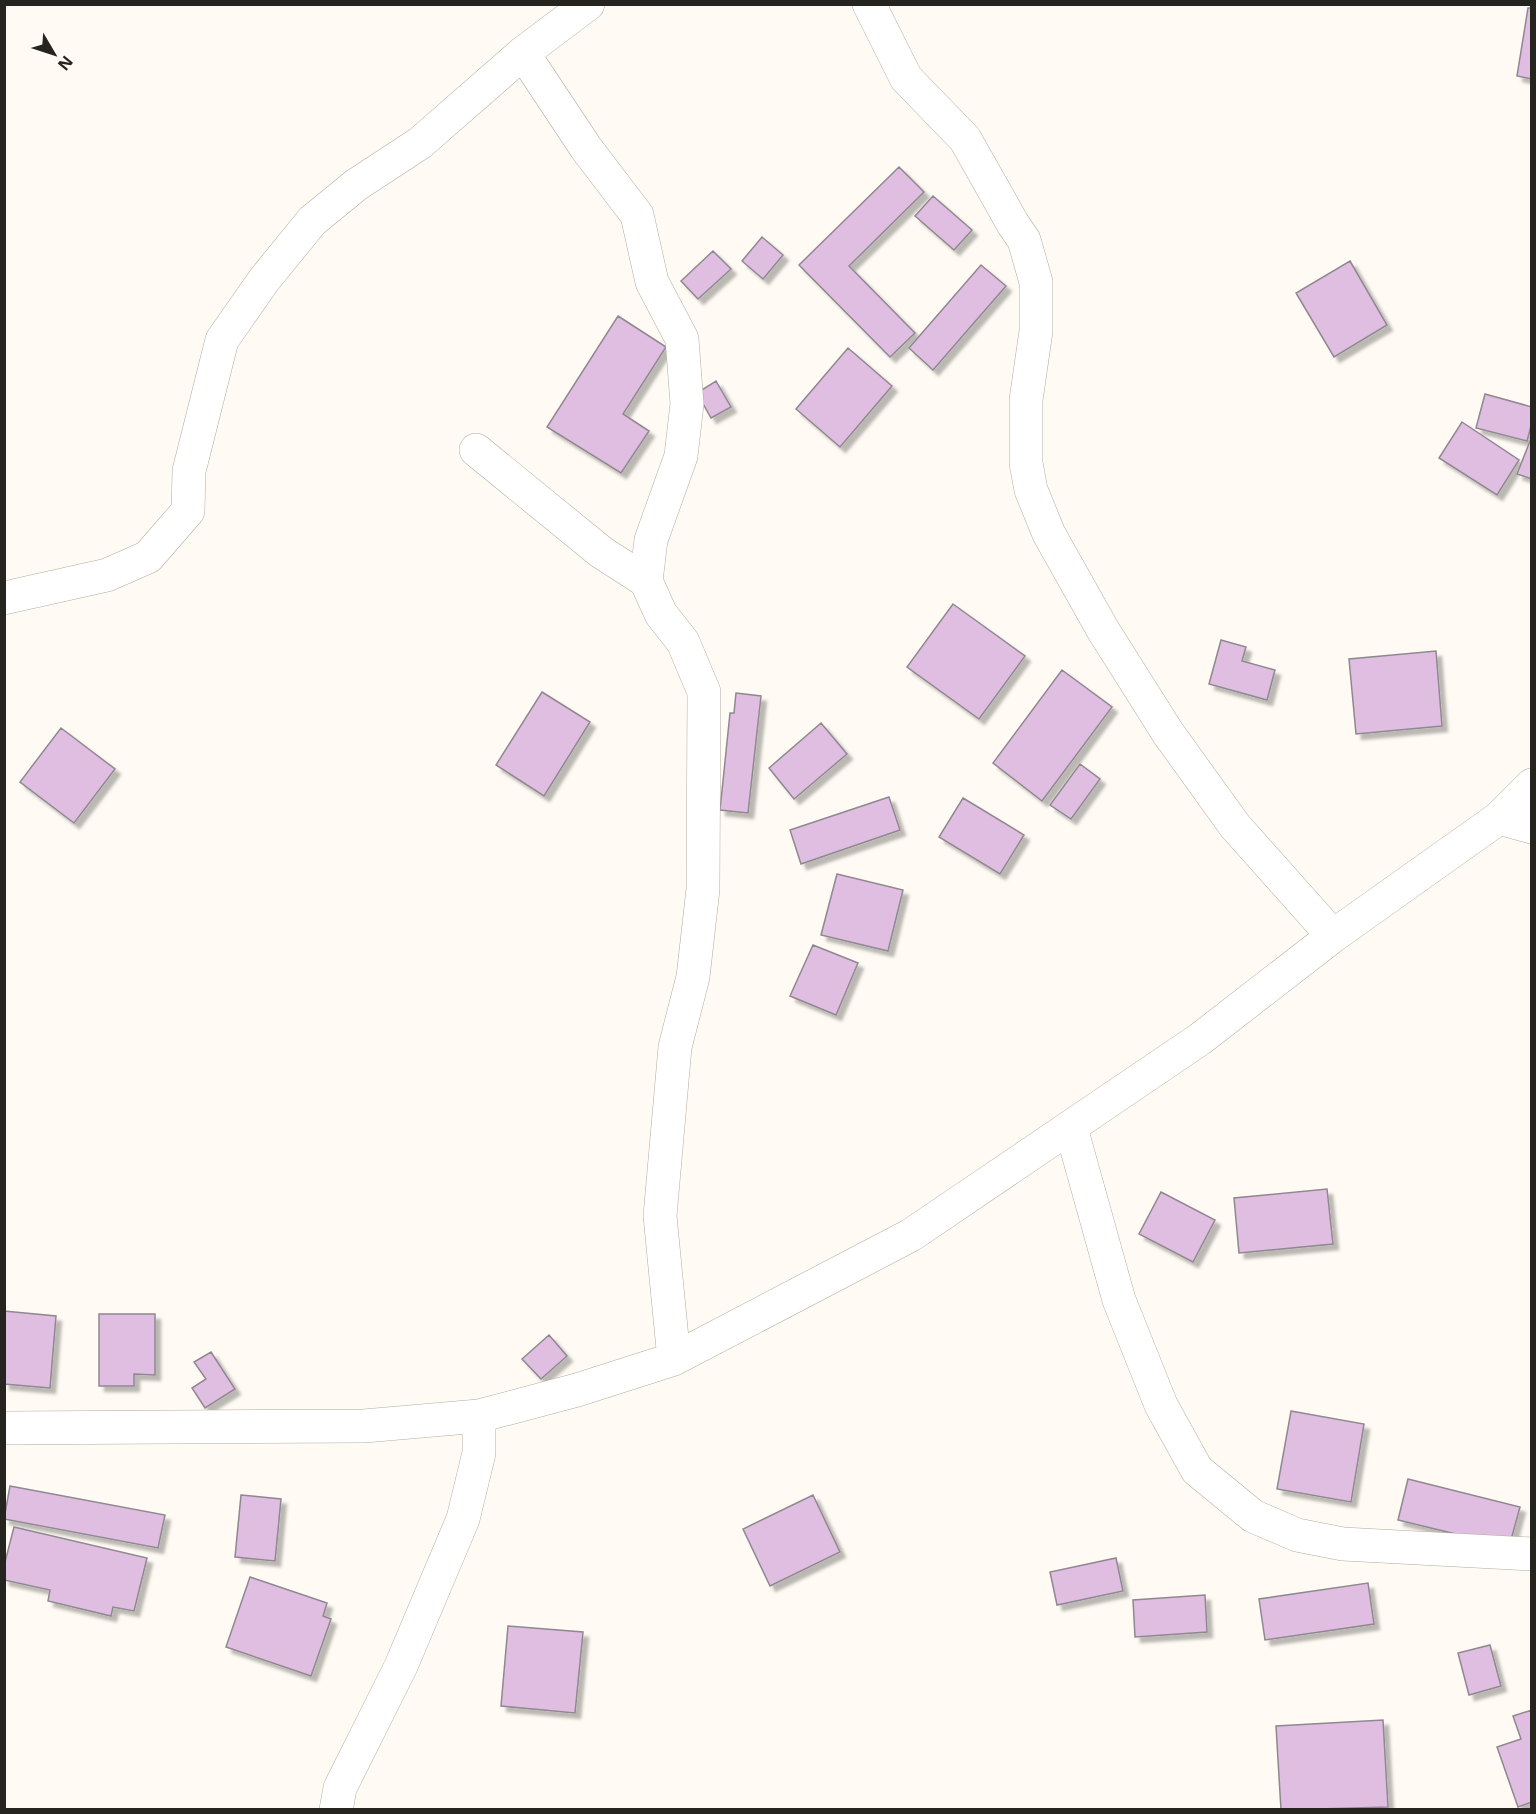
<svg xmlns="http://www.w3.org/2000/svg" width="1536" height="1814" viewBox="0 0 1536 1814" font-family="'Open Sans',sans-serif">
<defs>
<filter id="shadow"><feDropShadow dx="5.5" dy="5.5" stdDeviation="1.5" flood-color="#0004"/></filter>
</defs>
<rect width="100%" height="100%" fill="#fffbf4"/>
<path fill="#dfbee1" stroke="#908891" stroke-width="1.5" filter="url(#shadow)" d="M1528,8h4v71l-15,-3z
M899,167l25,25 -75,74 66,67 -25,24 -91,-92z
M933,196l39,34 -18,20 -39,-34z
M762,237l21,18 -20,24 -21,-18z
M713,251l18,18 -33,30 -17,-18z
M1350,261l37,64 -53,32 -38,-64z
M981,265l25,21 -73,84 -24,-22z
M618,316l48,31 -43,67 26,17 -28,42 -74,-46z
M848,348l44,38 -52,61 -44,-38z
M716,381l15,26 -20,11 -14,-25z
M1485,394l47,13v15l-5,19 -51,-13z
M1462,422l57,38 -22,35 -58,-37z
M1532,436v43l-15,-5z
M953,604l72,52 -46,63 -72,-52z
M1221,640l25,7 -4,14 33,9 -8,30 -58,-16z
M1436,651l6,75 -86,8 -7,-75z
M1062,670l50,37 -70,94 -49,-38z
M542,692l48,30 -46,74 -48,-31z
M736,693l25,3 -13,117 -28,-3 10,-97h4z
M821,723l26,31 -53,45 -25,-31z
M61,728l54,41 -41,54 -54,-41z
M1080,764l20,15 -29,40 -21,-14z
M889,797l11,33 -99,34 -11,-34z
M963,798l61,37 -24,39 -61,-37z
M837,874l66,16 -15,61 -67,-16z
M813,945l45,18 -22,52 -46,-19z
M1327,1189l6,55 -94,9 -5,-55z
M1161,1192l54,28 -22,42 -54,-28z
M4,1311l52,5 -6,72 -46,-4z
M99,1314h56v61l-21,-1v12h-35z
M549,1335l18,21 -26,23 -19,-20z
M211,1352l24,37 -30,19 -13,-20 14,-9 -12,-17z
M1291,1411l73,13 -13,78 -74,-13z
M1408,1479l112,28 -11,40 -111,-27z
M10,1486l155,29 -7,33 -154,-29z
M241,1495l40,4 -6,62 -40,-4z
M813,1495l27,57 -70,34 -27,-57z
M14,1527l133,31 -13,53 -21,-4 -2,9 -63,-15 2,-11 -46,-10v-14z
M1116,1558l7,33 -66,14 -7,-33z
M250,1577l77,26 -4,13 8,3 -20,57 -85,-29z
M1368,1583l6,41 -109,16 -6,-41z
M1205,1595l2,37 -72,5 -2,-37z
M508,1626l75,6 -8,81 -74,-7z
M1490,1645l11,41 -32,9 -11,-42z
M1532,1710v92l-14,5 -21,-60 24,-8 -8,-23z
M1383,1720l5,87 -107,3 -5,-84z"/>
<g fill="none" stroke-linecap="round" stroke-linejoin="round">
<defs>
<path id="minor" d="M869,4l37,74 59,61 48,85 11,16 12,42v49l-10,69v63l5,27 18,44 54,96 65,103 67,93 98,110
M523,53l63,95 51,67 15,67 30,57 5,65 -6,52 -30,84 -5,41 15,33 22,28 21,50 -1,197 -10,88 -18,70 -15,169 14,143
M476,450l125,102 45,29
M4,598l103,-23 41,-18 40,-46 1,-40 33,-131 42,-60 48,-59 44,-36 64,-42 103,-90 65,-49
M1499,818l33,9
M1071,1128l48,172 42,105 36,65 56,46 44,19 46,9 189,10
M4,1428l360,-2 115,-10 98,-26 97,-31 237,-124 289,-196 133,-103 166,-118 33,-33
M336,1810l4,-22 61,-122 62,-147 16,-66v-37"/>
</defs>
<use href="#minor" stroke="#b2aca1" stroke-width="34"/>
<use href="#minor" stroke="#fff" stroke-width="33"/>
</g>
<rect width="1536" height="1814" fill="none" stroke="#26241f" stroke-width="12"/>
<g transform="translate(54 54) rotate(129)" stroke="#fffbf4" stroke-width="4.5" paint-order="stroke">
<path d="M0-4.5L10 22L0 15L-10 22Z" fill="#26241f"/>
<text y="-9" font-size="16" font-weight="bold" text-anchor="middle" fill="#26241f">N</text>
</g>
</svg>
